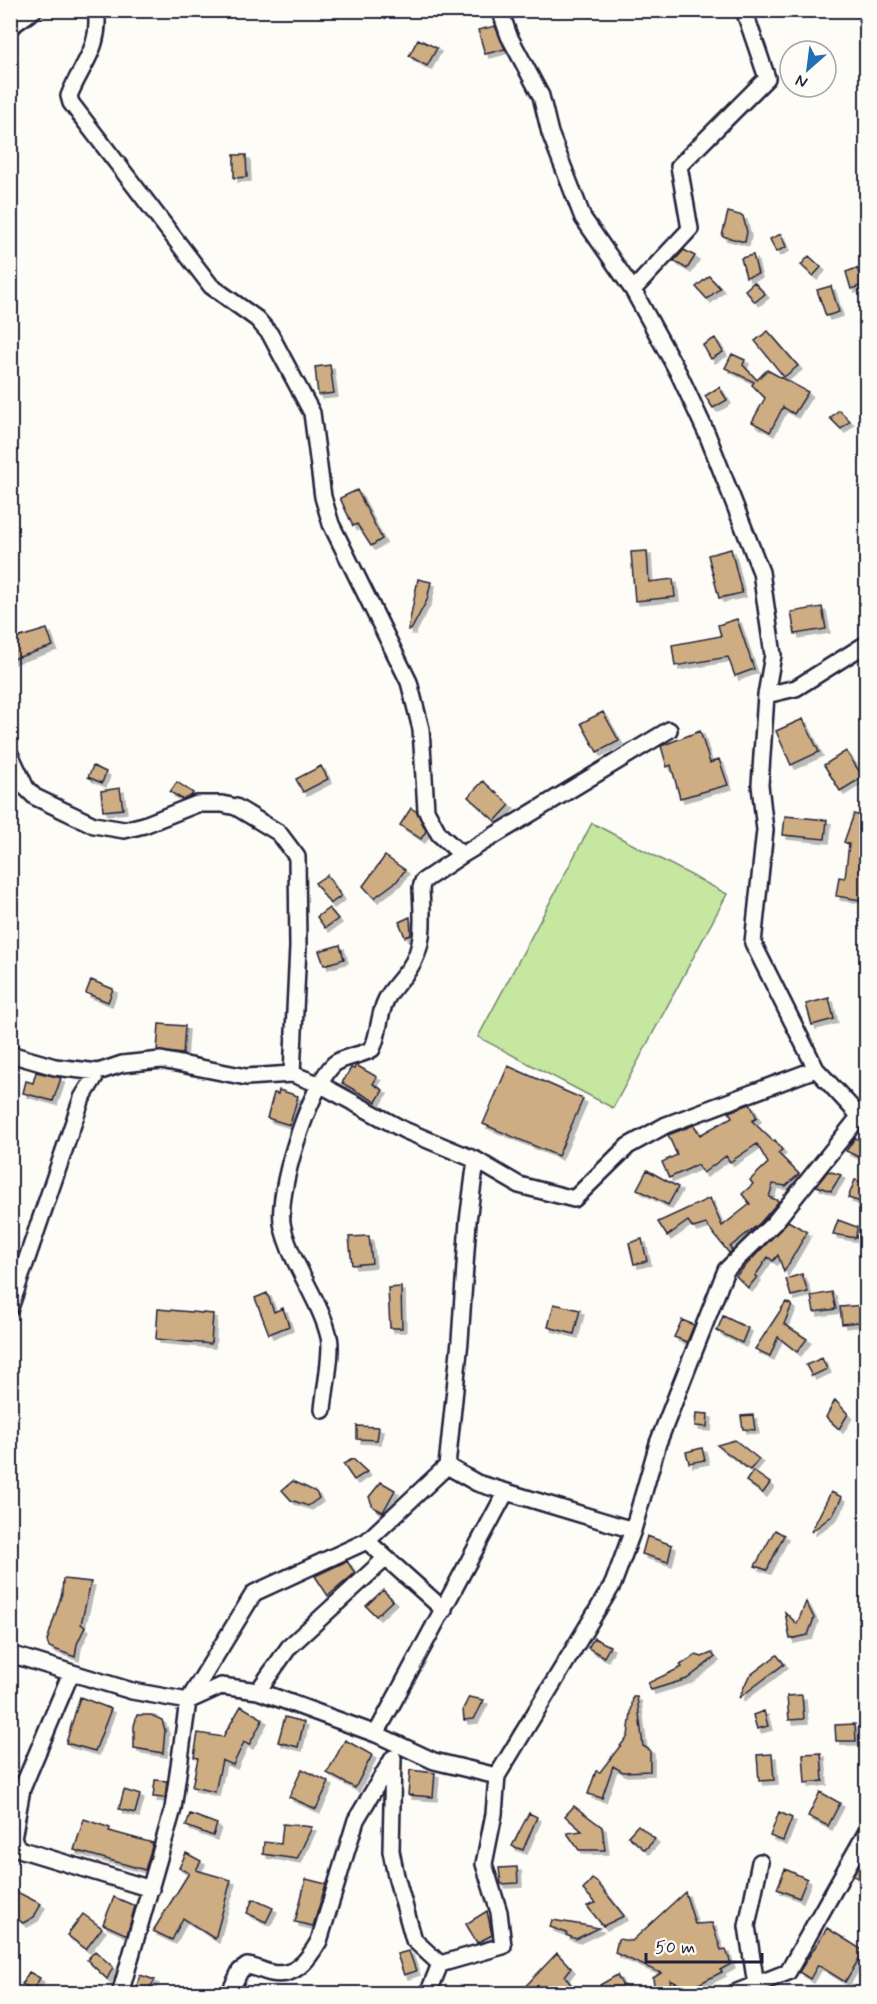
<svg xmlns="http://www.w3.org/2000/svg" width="877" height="2004" font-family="Mynerve,sans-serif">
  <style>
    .green { fill: #c5e7a0; stroke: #74846e; stroke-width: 1.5 }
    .building { fill: #cfad82; stroke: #22223b; stroke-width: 1.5; filter: url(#shadow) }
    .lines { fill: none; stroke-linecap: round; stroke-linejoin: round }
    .minor-casing { stroke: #22223b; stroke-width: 20 }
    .minor { stroke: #fdfcf7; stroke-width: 15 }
  </style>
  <defs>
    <filter id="shadow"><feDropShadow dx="4" dy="4" stdDeviation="0" flood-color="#0004"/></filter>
  </defs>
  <rect width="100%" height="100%" fill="#fdfcf7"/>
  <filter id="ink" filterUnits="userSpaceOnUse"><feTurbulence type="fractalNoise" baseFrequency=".0167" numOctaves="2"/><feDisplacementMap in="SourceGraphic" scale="12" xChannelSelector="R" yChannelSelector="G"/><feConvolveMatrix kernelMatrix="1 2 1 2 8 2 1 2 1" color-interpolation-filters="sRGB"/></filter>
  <g filter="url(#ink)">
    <path class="green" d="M592 823 727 894 613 1108 478 1037Z"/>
    <path class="building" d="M495 26 505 49 485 54 478 30Z
      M418 39 437 48 427 66 409 56Z
      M234 155H246L247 177 234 178Z
      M728 212 743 216 747 232 745 242 722 236Z
      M781 234 786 247 776 252 770 239Z
      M684 250 695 256 687 269 674 261Z
      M753 255 758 274 746 277 741 258Z
      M809 256 821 267 813 276 801 265Z
      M857 268 863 285 851 289 846 272Z
      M709 276 720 288 707 299 696 287Z
      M754 282 765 294 755 302 745 290Z
      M831 286 839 312 826 316 817 290Z
      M768 331 798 366 784 377 755 341Z
      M715 338 723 352 711 359 703 345Z
      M732 354 745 360 743 365 757 380 767 370 808 392 794 414 783 407 770 432 752 422 765 398 752 385 754 382 725 368Z
      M330 365 334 393 318 395 315 367Z
      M719 387 727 400 713 408 705 396Z
      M839 410 850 421 841 429 830 418Z
      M357 490 382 539 371 546 357 524 353 526 340 498Z
      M731 549 742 593 719 598 708 555Z
      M647 551 649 582 673 579 675 597 635 601 631 552Z
      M418 579 431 582 427 600 411 630H408Z
      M822 607 826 629 795 634 791 612Z
      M737 619 754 669 735 676 728 657 675 666 672 645 721 636 718 625Z
      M47 629 53 646 10 660V640Z
      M603 712 619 741 597 752 581 723Z
      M803 719 819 752 791 765 776 731Z
      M700 731 710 763 719 759 728 785 680 798 671 765 667 767 661 746Z
      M846 751 863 777 840 791 824 765Z
      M93 766 106 772 102 783 88 777Z
      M321 766 328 779 303 792 296 779Z
      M483 781 510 805 495 821 468 797Z
      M177 782 193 793 191 796 182 799 170 792Z
      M120 788 123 809 103 811 101 791Z
      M411 808 417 812 426 831 421 839 400 825Z
      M854 814 867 818V901L836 896 839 877 845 878 849 844 844 842Z
      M785 816 827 820 825 839 783 835Z
      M385 856 405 870 397 881 374 898 363 886Z
      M327 875 341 896 330 904 315 883Z
      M329 908 338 919 325 928 317 917Z
      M410 917 411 935 405 937 399 922Z
      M340 945 344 959 324 965 319 951Z
      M91 980 113 989 108 1002 86 993Z
      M829 998 834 1019 812 1025 806 1004Z
      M159 1024 185 1026 183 1054 157 1051Z
      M356 1065 377 1077 373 1084 383 1090 376 1102 342 1083 351 1068 354 1069Z
      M508 1066 583 1099 558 1156 483 1124Z
      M36 1072 61 1078 53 1101 23 1093 26 1081 33 1083Z
      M279 1090 298 1096 290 1125 267 1118 274 1093 278 1094Z
      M750 1104 757 1118 752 1121 773 1141 775 1140 782 1150 778 1153 799 1174 786 1186 773 1184 769 1197 779 1201 760 1223 730 1247 732 1251 729 1253 706 1224 693 1228 688 1221 667 1236 658 1222 710 1198 722 1226 750 1204 742 1194 753 1184 750 1180 768 1163 757 1144 730 1162 726 1156 703 1173 697 1165 669 1178 662 1162 677 1155 668 1135 694 1125 700 1135 732 1117 729 1112Z
      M855 1138 867 1142 863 1159 846 1151Z
      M647 1170 678 1187 668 1205 637 1189Z
      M828 1171 841 1175 831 1191 816 1186Z
      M855 1180 867 1183V1204L848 1198Z
      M838 1220 857 1227 856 1238 833 1234Z
      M788 1221 807 1232 784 1272 778 1255 773 1261 768 1257 755 1276 757 1277 748 1288 736 1276Z
      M369 1236 372 1263 352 1265 349 1237Z
      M642 1239 647 1261 634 1264 629 1243Z
      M802 1274 808 1292 791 1296 786 1279Z
      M401 1287 402 1328H390L388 1288Z
      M832 1292 836 1309 814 1312 811 1296Z
      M267 1293 274 1312 283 1308 289 1326 269 1334 255 1298Z
      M786 1302 792 1305 784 1324 807 1339 797 1352 778 1337 770 1356 755 1349Z
      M554 1304 580 1310 574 1334 548 1327Z
      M865 1305 867 1321 842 1324 840 1307Z
      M158 1309 213 1314 211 1344 156 1339Z
      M723 1316 748 1328 742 1343 717 1331Z
      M682 1320 694 1325 687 1342 674 1337Z
      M822 1358 827 1369 812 1376 806 1365Z
      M835 1400 848 1414 839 1429 826 1417Z
      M696 1413 708 1414 707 1427 695 1426Z
      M753 1415 755 1430 743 1429 741 1416Z
      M357 1426 379 1427 377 1440 357 1439Z
      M735 1440 759 1459 750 1470 717 1445Z
      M702 1448 705 1460 689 1463 686 1452Z
      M353 1459 367 1472 354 1480 343 1464Z
      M753 1471 770 1483 763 1493 746 1481Z
      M293 1481 316 1492 319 1498 308 1506 291 1500 282 1490Z
      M381 1482 395 1490 383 1512 373 1507 369 1497Z
      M831 1492 842 1497 833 1515 811 1532Z
      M775 1530 784 1535 767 1570 755 1566Z
      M647 1536 672 1545 668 1562 642 1554Z
      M347 1561 355 1573 328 1596 315 1576Z
      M63 1579 91 1582 81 1624 85 1627 77 1644 75 1657 49 1647 47 1641 62 1593Z
      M383 1590 393 1600 376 1616 366 1606Z
      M806 1602 814 1618 808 1635 790 1639 785 1612 797 1624Z
      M594 1638 610 1646 604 1657 588 1648Z
      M712 1653 715 1657 687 1679 651 1690 648 1683 682 1667 680 1665 696 1655 702 1657Z
      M777 1655 784 1664 739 1698 749 1676Z
      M802 1695 804 1719 789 1720 787 1696Z
      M80 1697 111 1709 95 1751 66 1743Z
      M469 1697 484 1700 474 1719 464 1720 463 1709Z
      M633 1697H637L643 1746 650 1750V1771L623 1772 613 1766 602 1798 588 1794 596 1771 600 1772 628 1736Z
      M241 1706 263 1719 249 1745 244 1742 233 1765 222 1760 215 1792 192 1787 198 1758 194 1757 198 1733 223 1737Z
      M764 1711 768 1726 757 1729 753 1715Z
      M137 1715H151L162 1720 165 1730 163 1753 134 1748V1726Z
      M285 1717 304 1722 298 1747 278 1742Z
      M855 1724 856 1741H836L835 1725Z
      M345 1740 372 1755 355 1788 327 1773Z
      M821 1753 823 1781 805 1783 803 1754Z
      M772 1754 774 1780 759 1781 757 1755Z
      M302 1769 329 1782 316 1809 289 1797Z
      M410 1770 435 1773 433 1797 408 1795Z
      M155 1780 167 1781 165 1798 153 1797Z
      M124 1790 140 1795 135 1813 119 1809Z
      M820 1792 840 1803 828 1826 808 1816Z
      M574 1806 602 1827 605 1850H579L567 1833 582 1831 565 1816Z
      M779 1812 792 1818 783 1841 770 1836Z
      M529 1813 537 1817 523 1850 512 1846Z
      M190 1814 217 1824 213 1836 186 1826Z
      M84 1819 110 1828 109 1831 153 1843 145 1870 74 1850Z
      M283 1824 312 1827 297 1859 263 1854 264 1842 281 1844Z
      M638 1825 655 1839 645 1850 628 1836Z
      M867 1852V1881L853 1876Z
      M186 1853 201 1861 196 1870 231 1880 215 1939 183 1918 172 1940 153 1931 189 1873 179 1868Z
      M517 1867 518 1883 501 1884 499 1868Z
      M785 1869 807 1879 799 1898 777 1889Z
      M306 1879 326 1884 313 1926 295 1922Z
      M592 1879 598 1883 624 1916 603 1926 587 1906 596 1903 583 1890Z
      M13 1890 41 1904 34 1917 23 1923 10 1913Z
      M685 1892 695 1924 712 1923 721 1950 726 1949 731 1964 720 1970 722 1972 689 1989 670 1980 672 1992 655 1994 653 1978 661 1973 615 1953 618 1939 632 1941Z
      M114 1897 135 1906 127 1935 103 1924Z
      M253 1899 273 1908 266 1922 247 1913Z
      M487 1911 492 1935 477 1943 466 1924Z
      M83 1914 102 1928 86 1949 67 1935Z
      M552 1920 583 1925 599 1928 576 1939 566 1935 567 1933 550 1927Z
      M827 1928 864 1951 845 1982 818 1965 810 1979 799 1972Z
      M95 1951 113 1967 107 1979 87 1960Z
      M409 1951 416 1971 404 1975 397 1954Z
      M557 1953 571 1968 565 1976 577 1994H559L553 1987 547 1994H518Z
      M29 1972 40 1978 33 1990 22 1984Z
      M140 1975 155 1980 147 1992 136 1989Z
      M617 1975 627 1994H607L600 1985Z"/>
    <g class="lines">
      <defs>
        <path id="minor" d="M96 10C102 47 81 65 69 96L71 103 211 286 257 319 270 334 312 413 323 497 331 524 409 682 421 729 426 810 439 834 462 855
          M500 10 509 36 541 96 550 133 583 218 633 290 679 374 707 434 761 572 773 655 766 695 760 785 765 830 753 943 816 1069 866 1123
          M10 27 34 10
          M633 290 690 229 679 166 767 78 744 10
          M766 695 796 688 866 644
          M10 754 26 788 35 797 94 825 124 830 144 825 197 804H222L236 807 279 833 297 857 298 947 292 1074
          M10 1054 55 1067 98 1072
          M10 1308 82 1098 98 1072 122 1064 161 1060 246 1077 292 1074 321 1085 404 1130 476 1160 519 1185 574 1199 628 1146 666 1125 816 1069
          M323 1410C324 1394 333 1351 329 1337 321 1302 292 1265 283 1228 274 1196 310 1086 334 1064 344 1056 361 1056 372 1049 380 1033 378 1016 386 1000 392 988 401 980 409 969 426 945 422 916 421 888L423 881 462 855 669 730
          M447 1466 477 1483 633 1530
          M367 1541 444 1610
          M10 1654 132 1691 188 1701 221 1686 258 1691 376 1734 434 1761 497 1776
          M71 1673 22 1789 13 1839 19 1849 151 1889
          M258 1691 289 1647 386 1558
          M376 1734 506 1492
          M393 1758 391 1851 396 1876 414 1940 440 1964 428 1994
          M440 1964 503 1946 499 1912 484 1864 494 1814 497 1776 613 1584 633 1530 658 1443 726 1270 774 1223 859 1117
          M756 1985 747 1926 760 1862
          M120 1994 173 1809 188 1701 254 1593 367 1541 447 1466 460 1341 468 1221 476 1160
          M229 1994 240 1971 247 1966C256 1967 262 1971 271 1973 295 1978 308 1960 319 1941L356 1820 393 1758
          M732 1994 788 1972 866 1833"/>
      </defs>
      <use href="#minor" class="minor-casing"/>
      <use href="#minor" class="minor"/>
    </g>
  </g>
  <rect width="877" height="2004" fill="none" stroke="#fdfcf7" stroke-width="36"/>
  <rect x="18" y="18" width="841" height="1968" fill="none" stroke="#22223b" stroke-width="2" filter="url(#ink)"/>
  <g transform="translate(808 69) rotate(208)"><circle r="28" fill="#fdfcf7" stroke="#a5a5ac" stroke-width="1.5"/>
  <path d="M0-4.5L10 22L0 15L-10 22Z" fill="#1f6fb2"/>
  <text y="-9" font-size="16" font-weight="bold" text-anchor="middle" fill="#22223b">N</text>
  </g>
  <path d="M646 1953v9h116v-9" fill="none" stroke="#22223b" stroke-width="3"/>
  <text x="655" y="1953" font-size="18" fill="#22223b" stroke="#fdfcf7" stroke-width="4.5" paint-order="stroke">50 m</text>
</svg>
